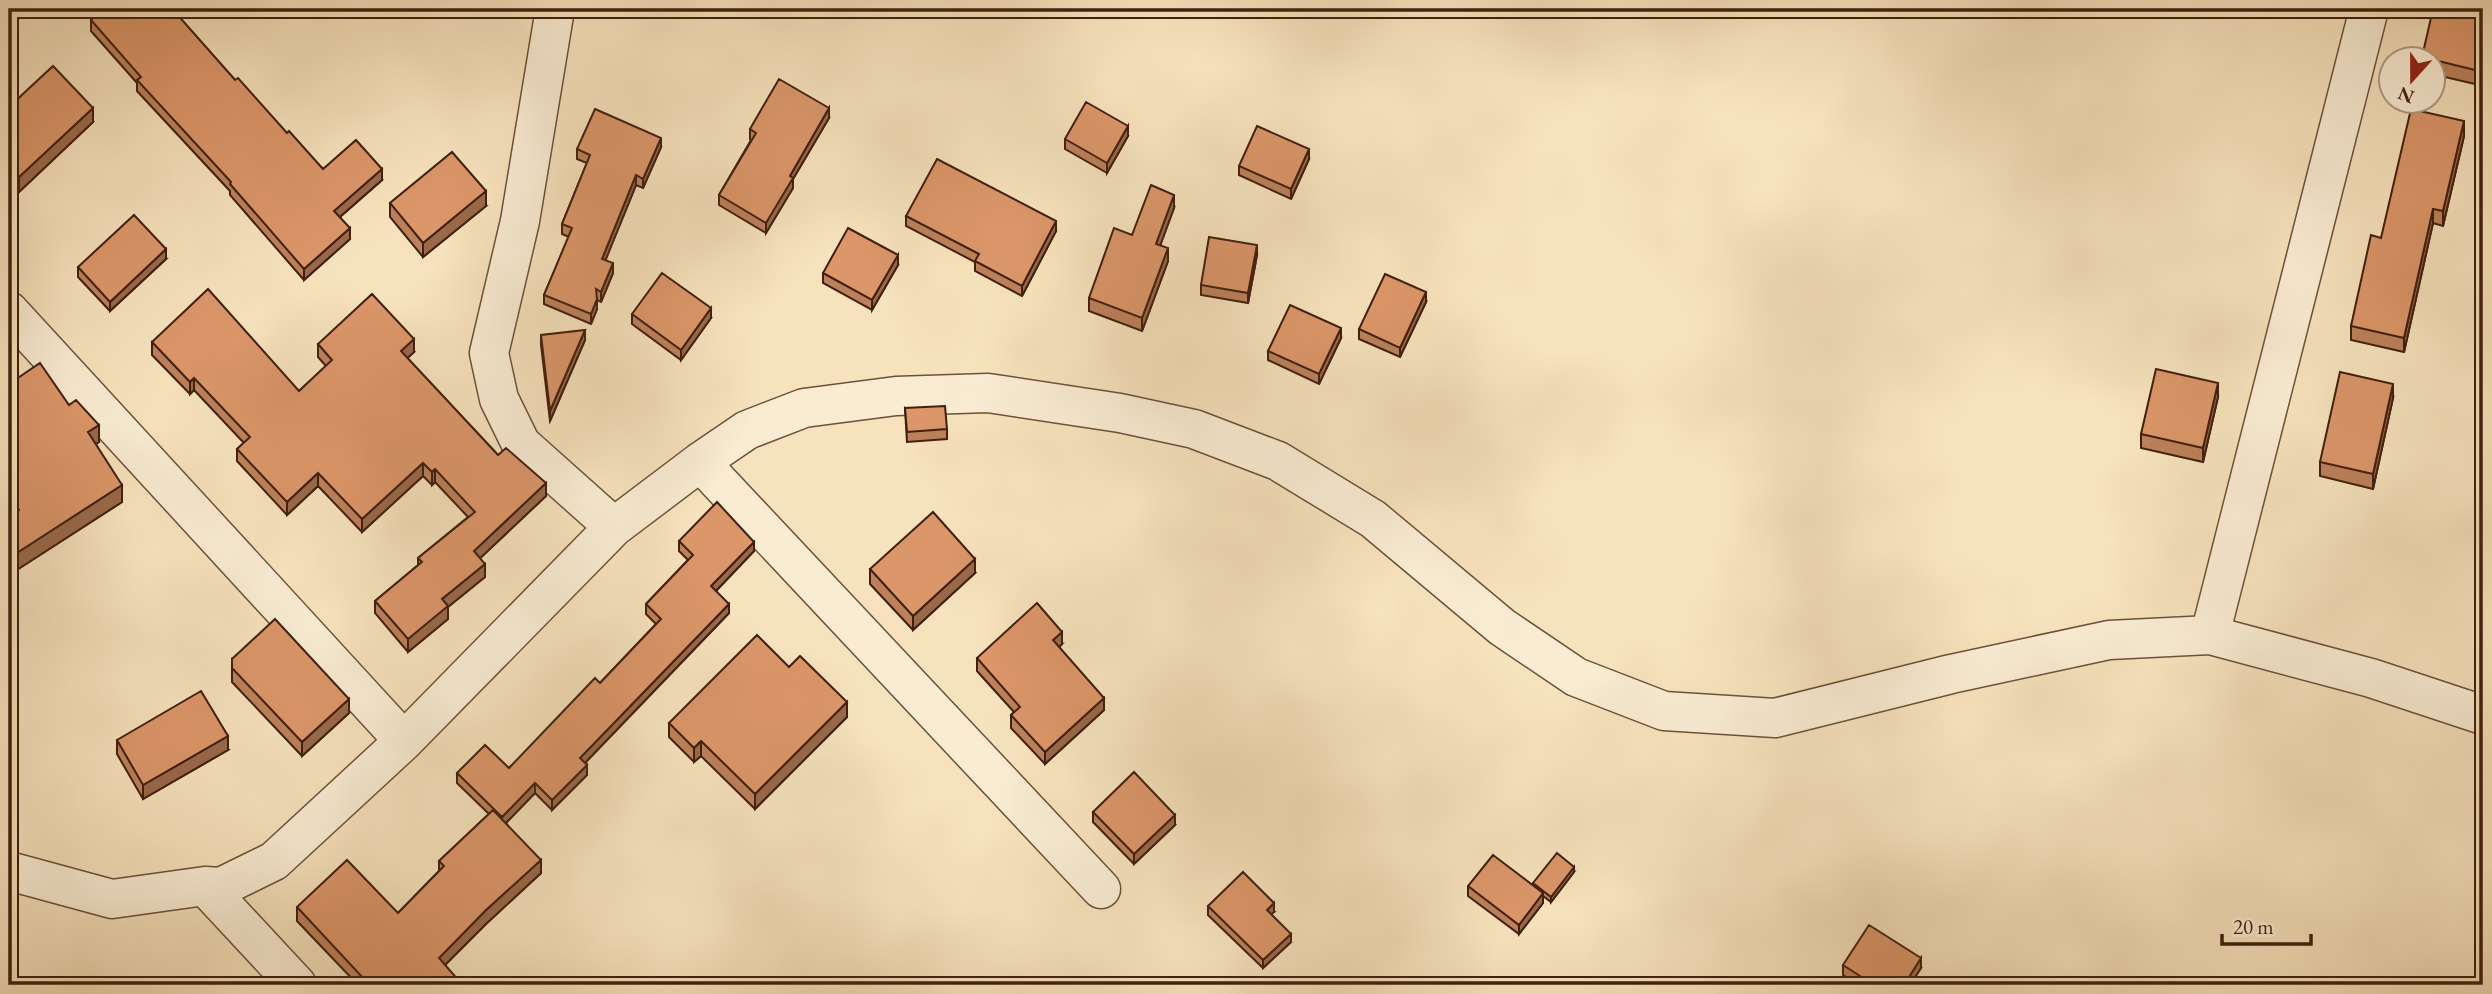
<svg xmlns="http://www.w3.org/2000/svg" width="2492" height="994" font-family="'EB Garamond',serif">
  <style>
    .lines { fill: none; stroke-linecap: round; stroke-linejoin: round }
    .minor-casing { stroke: #6e503a; stroke-width: 41 }
    .minor { stroke: #f9ecd3; stroke-width: 38 }
    .wall { fill: #bc815a; stroke: #411f0e; stroke-width: 2 }
    .shaded-wall { fill: #99694a; stroke: #411f0e; stroke-width: 2 }
    .building { fill: #db9669; stroke: #411f0e; stroke-width: 2 }
  </style>
  <rect width="100%" height="100%" fill="#f6e2bc"/>
  <filter id="stains"><feTurbulence type="fractalNoise" baseFrequency=".00286" numOctaves="4"/><feColorMatrix values="0 0 0 0 .2 0 0 0 0 .09 0 0 0 0 .02 0 0 0 .5 -.17"/></filter>
  <radialGradient id="worn" r=".72"><stop offset=".6" stop-color="#630" stop-opacity="0"/><stop offset="1" stop-color="#630" stop-opacity=".3"/></radialGradient>
  <g class="lines">
    <defs>
      <path id="minor" d="M555 9 520 221 489 353 499 399 521 444 614 527
        M9 311 404 741
        M700 462 1101 889
        M2210 635 2369 9
        M9 871 112 899 205 886 221 887 274 861 404 741 614 527 700 462 747 430 804 408 896 396 988 393 1120 413 1194 429 1278 461 1373 519 1502 627 1576 677 1664 711 1775 718 1951 674 2109 640 2210 635 2371 678 2483 715
        M205 886 297 985"/>
    </defs>
    <use href="#minor" class="minor-casing"/>
    <use href="#minor" class="minor"/>
  </g>
  <path class="wall" d="M2483 9 2475 84 2432 74V60H2422V57Z
    M177 15 235 80 287 133 323 169 382 180 340 217 350 239 304 280 230 195V191L137 91V83L91 31V20Z
    M9 107 93 122 19 192 9 181Z
    M829 118 793 179V188L766 233 719 205V195L751 140 750 139V129Z
    M1128 136 1107 173 1065 149V139Z
    M2464 136 2443 226 2433 223 2404 352 2351 340V326L2381 238Z
    M661 147 643 188 636 185 605 260 613 273 601 302 597 300V309L591 324 544 304V295L569 237 562 234V224L587 163 577 159V149Z
    M1309 159 1291 199 1239 175V166Z
    M390 203 486 206 423 257 390 217Z
    M1174 208 1160 245 1168 261 1142 331 1089 311V298L1132 235Z
    M906 216 1056 231 1022 296 975 271V262L906 226Z
    M1257 255 1248 303 1201 295V285Z
    M166 259 110 311 78 277V267Z
    M898 265 872 310 823 283V273Z
    M1426 302 1400 357 1359 339V329Z
    M632 314 711 318 681 360 632 324Z
    M541 335 585 340 550 421 541 345Z
    M1341 338 1319 384 1268 360V351Z
    M152 342 299 391 326 366 318 357V344L414 352 407 358 498 455 546 496 480 558 485 577 448 607V619L408 652 375 613V601L418 565V558L468 517 435 482 432 485 423 476 362 532 318 486 287 515 237 461V449L244 443 194 390 190 394 152 355Z
    M9 384 69 405 99 442 96 444 122 502 9 575V516L11 515 9 511Z
    M2218 397 2203 462 2141 448V434Z
    M2393 398 2373 489 2320 476V462Z
    M905 408 947 429V439L907 442Z
    M679 541 754 551 716 591 729 613 585 763 587 775 552 810 535 793 506 823 541 873 486 924 445 965 460 985H358L297 921V907L398 913 439 871V861L489 814 457 783V773L509 768 600 683 656 624 646 614V604L688 560 679 551Z
    M870 569 975 573 913 630 870 584Z
    M1062 644 1059 647 1104 710 1045 764 1011 728V715L1014 712 977 671V658Z
    M232 659 349 713 302 756 232 682Z
    M789 667 847 717 755 809 701 756 694 762 669 737V723Z
    M117 740 228 750 143 799 117 754Z
    M1093 812 1175 825 1134 864 1093 822Z
    M1574 872 1551 902 1543 896V903L1519 934 1468 896V886H1533V883Z
    M1208 906 1274 912 1271 914 1291 942 1263 968 1208 915Z
    M1843 965 1921 968 1910 985H1859L1843 975Z"/>
  <path class="shaded-wall" d="M2483 32V46L2475 84V70Z
    M93 108V122L19 192V177Z
    M829 108V118L793 179V188L766 233V223L790 176Z
    M2464 121V136L2443 226V211Z
    M1128 126V136L1107 173V163Z
    M661 138V147L643 188V179Z
    M1309 149V159L1291 199V189Z
    M382 169V180L334 222V211Z
    M636 175V185L602 269V259Z
    M486 191V206L423 257V243Z
    M1174 195V208L1156 257V244Z
    M2433 209V223L2404 352V338Z
    M1056 221V231L1022 296V286Z
    M350 228V239L304 280V269Z
    M1257 245V255L1248 303V293Z
    M1168 248V261L1142 331V318Z
    M166 249V259L110 311V302Z
    M898 255V265L872 310V300Z
    M613 263V273L601 302V292Z
    M1426 292V302L1400 357V348Z
    M597 299V309L591 324V314Z
    M711 308V318L681 360V350Z
    M1341 328V338L1319 384V374Z
    M585 330V340L550 421V411Z
    M414 339V352L401 364V351Z
    M194 378V390L190 394V382Z
    M2218 383V397L2203 462V448Z
    M2393 384V398L2373 489V474Z
    M99 425V442L88 449V432Z
    M423 463V476L362 532V519Z
    M435 469V482L432 485V472Z
    M318 473V486L287 515V502Z
    M546 483V496L474 564V551Z
    M122 485V502L9 575V558Z
    M754 542V551L711 596V586Z
    M975 559V573L913 630V616Z
    M485 564V577L448 607V619L408 652V639L442 599Z
    M729 604V613L580 768V758Z
    M1062 632V644L1053 653V640Z
    M1104 698V710L1045 764V752Z
    M349 699V713L302 756V742Z
    M847 702V717L755 809V794Z
    M228 736V750L143 799V785Z
    M701 741V756L694 762V748Z
    M587 765V775L552 810V800Z
    M535 783V793L502 827V817Z
    M1175 815V825L1134 864V854Z
    M541 860V873L486 924 439 971V958L486 910Z
    M1574 867V872L1551 902V897Z
    M1543 893V903L1519 934V925Z
    M1274 903V912L1267 918V910Z
    M1291 934V942L1263 968V960Z
    M1921 958V968L1910 985H1904Z"/>
  <path class="building" d="M104 9H175L177 10 175 12 235 80 238 78 287 133 289 131 323 169 356 140 382 169 334 211 350 228 304 269 230 184 231 182 137 80 141 77 91 20Z
    M2433 9H2483V32L2475 70 2422 57Z
    M53 66 93 108 19 177 9 167V107Z
    M779 79 829 108 790 176 793 178 766 223 719 195 756 133 750 129Z
    M1086 102 1128 126 1107 163 1065 139Z
    M595 109 661 138 643 179 636 175 602 259 613 263 601 292 596 289 597 299 591 314 544 295 572 228 562 224 590 155 577 149Z
    M2411 109 2464 121 2443 211 2433 209 2404 338 2351 326 2371 235 2381 238Z
    M1257 126 1309 149 1291 189 1239 166Z
    M452 152 486 191 423 243 390 203Z
    M937 159 1056 221 1022 286 975 261 979 254 906 216Z
    M1151 185 1174 195 1156 244 1168 248 1142 318 1089 298 1114 228 1132 235Z
    M134 215 166 249 110 302 78 267Z
    M848 228 898 255 872 300 823 273Z
    M1209 237 1257 245 1248 293 1201 285Z
    M662 273 711 308 681 350 632 314Z
    M1385 274 1426 292 1400 348 1359 329Z
    M208 289 299 391 332 360 318 344 372 294 414 339 401 351 498 455 506 448 546 483 474 551 485 564 442 599 448 606 408 639 375 601 422 562 418 558 475 512 435 469 432 472 423 463 362 519 318 473 287 502 237 449 250 437 194 378 190 382 152 342Z
    M1290 305 1341 328 1319 374 1268 351Z
    M585 330 550 411 541 335Z
    M40 363 69 405 76 400 99 425 88 432 122 485 9 558V516L19 510 9 494V384Z
    M2156 369 2218 383 2203 448 2141 434Z
    M2340 372 2393 384 2373 474 2320 462Z
    M945 406 947 429 907 432 905 408Z
    M717 502 754 542 711 586 729 604 580 758 587 765 552 800 535 783 502 817 457 773 485 745 509 768 595 678 600 683 661 619 646 604 693 555 679 541Z
    M933 512 975 559 913 616 870 569Z
    M1037 603 1062 632 1053 640 1104 698 1045 752 1011 715 1020 707 977 658Z
    M275 619 349 699 302 742 232 668V659Z
    M757 635 789 667 800 656 847 702 755 794 701 741 694 748 669 723Z
    M201 691 228 736 143 785 117 740Z
    M1134 772 1175 815 1134 854 1093 812Z
    M493 810 541 860 486 910 439 958 460 982 456 985H367L362 980 364 979 297 907 347 860 398 913 444 866 439 861Z
    M1557 853 1574 867 1551 897 1533 883Z
    M1493 855 1543 893 1519 925 1468 886Z
    M1243 872 1274 903 1267 910 1291 934 1263 960 1208 906Z
    M1869 925 1921 958 1904 985H1874L1843 965Z"/>
  <rect width="2492" height="994" fill="none" stroke="#f6e2bc" stroke-width="35"/>
  <rect x="10" y="10" width="2471" height="973" fill="none" stroke="#411f0e" stroke-width="3.5"/>
  <rect x="18" y="18" width="2457" height="959" fill="none" stroke="#411f0e" stroke-width="2"/>
  <g transform="translate(2412 80) rotate(201)"><circle r="33" fill="#f9ecd3" stroke="#af9a84" stroke-width="2"/>
  <path d="M0-5L12 26L0 18L-12 26Z" fill="#8f2418"/>
  <text y="-10" font-size="19" font-weight="bold" text-anchor="middle" fill="#411f0e">N</text>
  </g>
  <path d="M2222 934v10h89v-10" fill="none" stroke="#411f0e" stroke-width="3.5"/>
  <text x="2233" y="934" font-size="21" fill="#411f0e" stroke="#f9ecd3" stroke-width="5" paint-order="stroke">20 m</text>
  <rect width="100%" height="100%" filter="url(#stains)"/>
  <rect width="100%" height="100%" fill="url(#worn)"/>
</svg>
